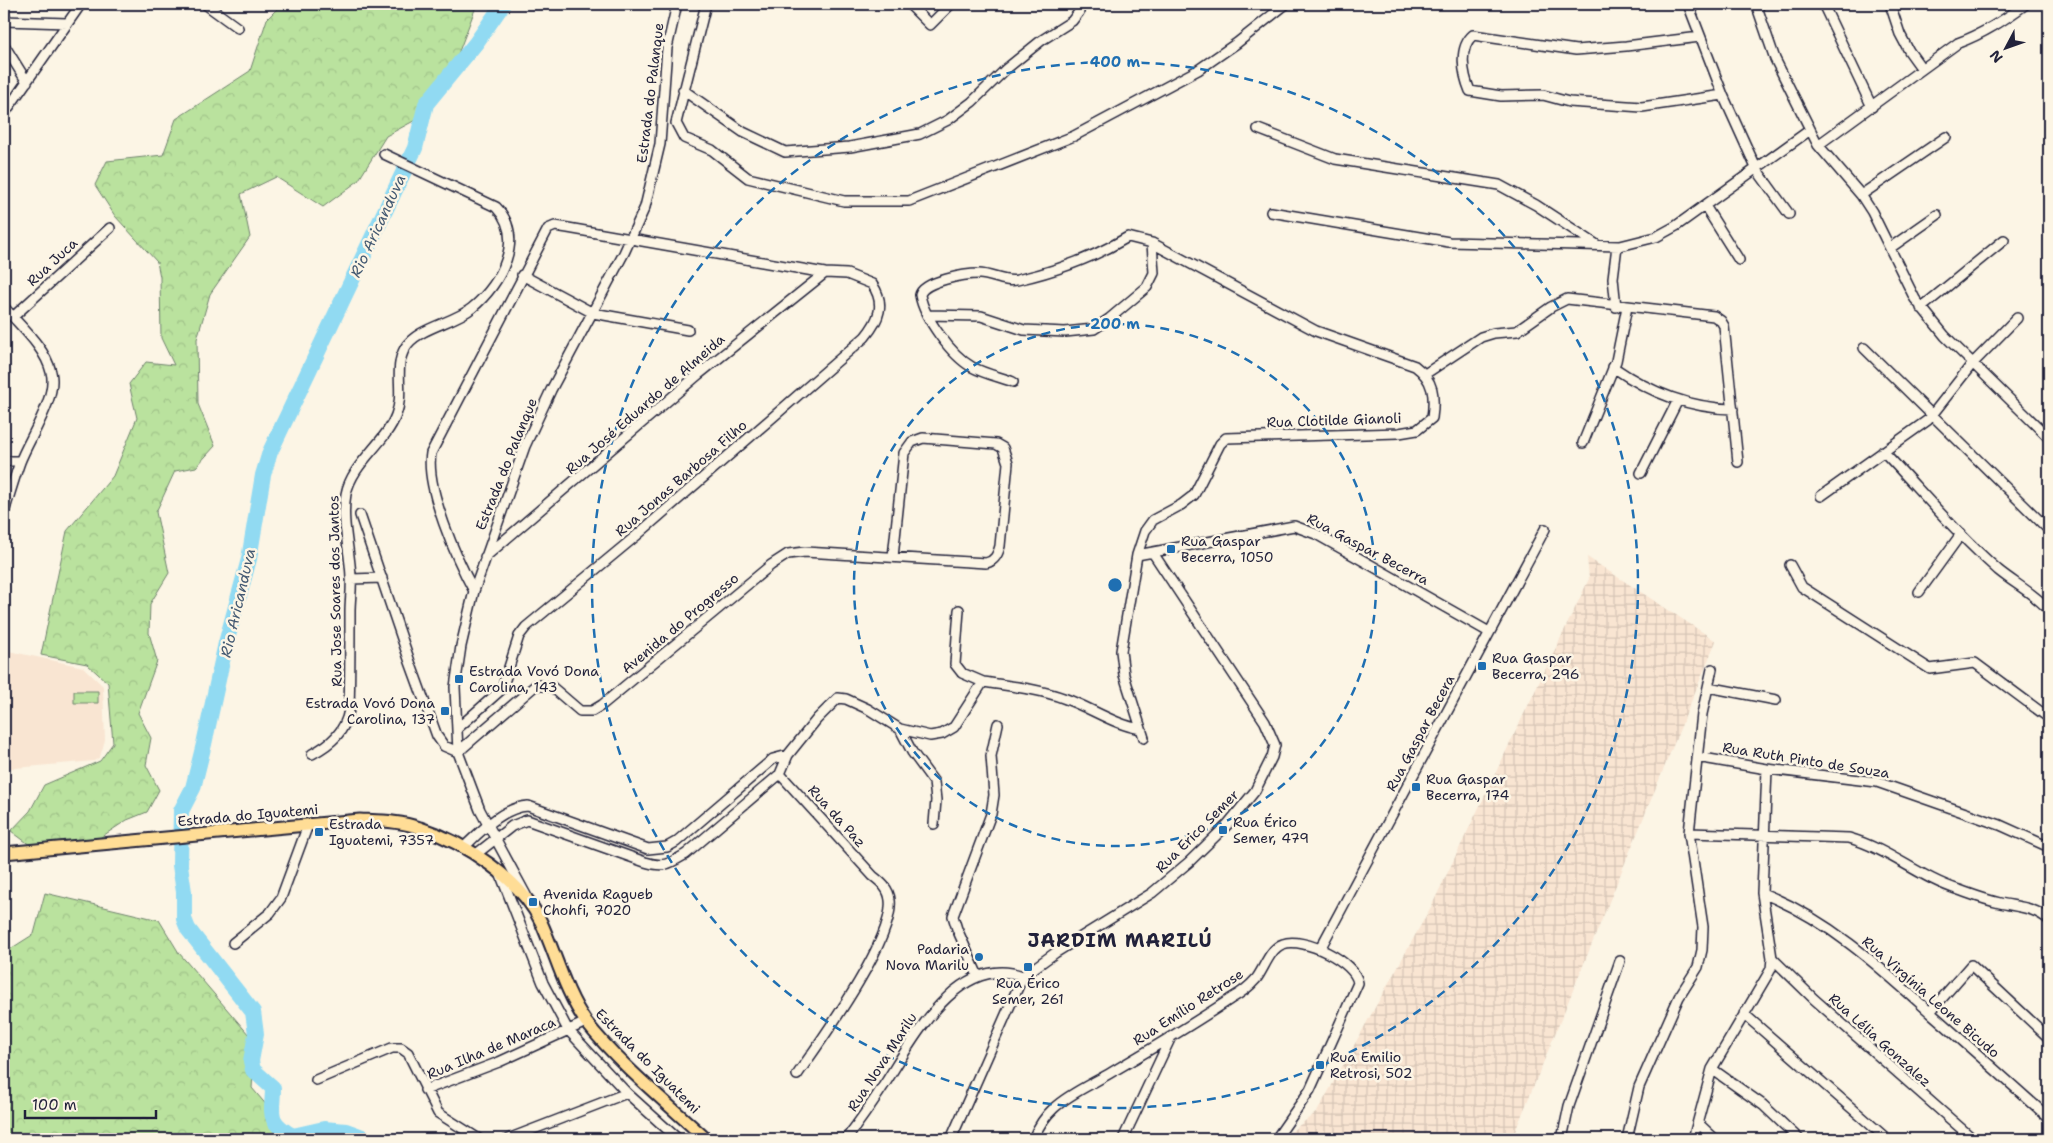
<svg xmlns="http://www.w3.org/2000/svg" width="2053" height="1143" font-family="'Shantell Sans',sans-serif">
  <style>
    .built { fill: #f9e5d2 }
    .industrial { fill: url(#industrial-grid) }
    .forest { fill: url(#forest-crowns); stroke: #6e826c }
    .pitch { fill: #bae29e; stroke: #6e826c }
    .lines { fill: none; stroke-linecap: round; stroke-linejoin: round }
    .river { stroke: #91daf2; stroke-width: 16 }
    .minor-casing { stroke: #22223b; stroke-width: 12 }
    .major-casing { stroke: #22223b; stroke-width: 15 }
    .minor { stroke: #fcf5e5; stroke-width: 9 }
    .major { stroke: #ffdd96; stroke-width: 11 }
    .ring { fill: none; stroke: #1f6fb2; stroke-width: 2.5; stroke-dasharray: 9 6 }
    .poi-dot { fill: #1f6fb2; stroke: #fcf5e5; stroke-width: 2 }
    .labels { text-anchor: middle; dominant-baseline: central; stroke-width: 5; stroke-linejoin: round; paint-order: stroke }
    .street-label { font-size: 14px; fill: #22223b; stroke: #fcf5e5 }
    .poi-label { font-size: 14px; fill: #22223b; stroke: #fcf5e5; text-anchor: start }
    .water-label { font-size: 15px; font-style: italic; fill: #435972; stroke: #fcf5e5 }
    .district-label { font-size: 19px; font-weight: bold; letter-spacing: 1px; fill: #22223b; stroke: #fcf5e5 }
    .centre { fill: #1f6fb2; stroke: #fcf5e5; stroke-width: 2.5 }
    .ring-label { font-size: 15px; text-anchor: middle; font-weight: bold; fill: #1f6fb2; stroke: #fcf5e5; stroke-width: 5; stroke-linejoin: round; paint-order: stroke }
  </style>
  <defs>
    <pattern id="industrial-grid" width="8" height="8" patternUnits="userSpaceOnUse" patternTransform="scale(1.25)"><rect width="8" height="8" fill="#f9e5d2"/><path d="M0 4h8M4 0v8" fill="none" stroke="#d5c4b5"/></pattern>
    <pattern id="forest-crowns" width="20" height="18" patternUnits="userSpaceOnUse" patternTransform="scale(1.25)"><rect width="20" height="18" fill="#bae29e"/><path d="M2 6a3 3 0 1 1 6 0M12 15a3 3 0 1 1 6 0" fill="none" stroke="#a0c289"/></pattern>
  </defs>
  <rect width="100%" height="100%" fill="#fcf5e5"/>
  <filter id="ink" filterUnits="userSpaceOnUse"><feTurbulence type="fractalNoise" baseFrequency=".02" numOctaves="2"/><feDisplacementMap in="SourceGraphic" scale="10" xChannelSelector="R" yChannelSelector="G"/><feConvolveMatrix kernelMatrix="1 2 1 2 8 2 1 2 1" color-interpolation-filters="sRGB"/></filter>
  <g filter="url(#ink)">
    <path class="built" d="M4 650 83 667 103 686 105 740 100 757 94 761 4 769Z"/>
    <path class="industrial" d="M1587 557 1716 641 1512 1139H1281L1317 1112 1432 905 1589 579Z"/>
    <path class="forest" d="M282 4H313L320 7 354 4H477L455 62 421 117 386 136 358 181 323 207 276 177 241 194 250 237 210 294 197 339 198 404 215 446 196 467 175 471 156 512 169 573 150 604 149 633 157 661 138 713 151 738 146 765 159 790 147 812 127 820 98 839 30 845 11 831 30 811 44 785 100 761 113 743 108 683 87 664 41 655 67 531 113 476 137 418 129 384 146 362 174 365 161 338 160 277 157 262 115 216 95 185 107 161 163 155 176 119 250 71 267 19Z
      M45 893 159 920 179 953 255 1042 252 1088 295 1139H4V953L34 934Z"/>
    <path class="pitch" d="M74 691H98V703H74Z"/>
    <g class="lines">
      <path class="river" d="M368 1139 346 1131 324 1129 293 1136C265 1121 273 1112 273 1088L253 1070 251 1061 256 1034 253 1012 188 929 184 919V892L180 865 181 811 193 788 204 744 226 643 249 559 263 475 270 452 415 148 426 104 476 43 503 4"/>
      <defs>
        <path id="minor" d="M205 4 238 28
          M706 4 676 123 684 138 712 150 748 178 844 201H909L1074 136 1198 70 1237 43 1286 4
          M909 4 930 25 951 4
          M1688 4 1723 95 1757 170 1789 214
          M1756 4 1775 59 1818 145 1861 195 1872 212 1915 299 1945 336 2049 438
          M1823 4 1872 107
          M1890 4 1900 34 1909 51 1922 69
          M4 21 67 23
          M1700 37 1626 46 1576 50 1473 35C1458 48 1463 74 1470 91L1501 96 1543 95 1569 102 1642 107 1723 95
          M4 45 27 82
          M683 90 743 132 785 152 850 147 920 134 948 120 972 102 1006 69 1042 40 1072 21 1079 12V4
          M4 114 81 4
          M1258 129 1335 159 1499 185 1536 205 1597 245
          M1818 145 1958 43C1983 34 2004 20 2026 4
          M1861 195 1946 137
          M1705 206 1739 260
          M1271 212 1449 242 1620 246 1656 237 1676 226 1810 130
          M1890 248 1937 215
          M522 275 593 313 688 330
          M4 307C20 326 45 347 51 372 58 397 29 438 20 462 14 479 9 496 4 513
          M1616 307 1613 278 1617 246
          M1921 308 2004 240
          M927 315 981 316 1024 330 1065 332 1094 329 1109 319 1147 287 1154 273 1152 243
          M13 317 110 228
          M1864 348 2049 530
          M1613 367C1649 392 1689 408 1733 409
          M1425 374 1481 337 1494 333 1517 331 1551 307 1567 299 1714 316 1721 321 1724 326 1738 462
          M1013 382C1000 377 985 374 972 367 952 356 924 318 920 295 923 281 966 274 979 274 991 274 1005 283 1017 280 1057 271 1093 258 1128 237L1152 243 1316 331 1415 366C1434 380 1435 396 1432 418L1417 430 1399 433 1226 438 1220 444 1194 495 1181 505 1153 520 1145 531 1137 555 1121 651 1124 675 1144 738
          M1583 443 1616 361 1627 307
          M1883 451C1921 491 1957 534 1998 570 2015 584 2035 594 2049 610
          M4 461H20
          M1641 473 1678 400
          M1821 496 1928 420 1972 364 2017 318
          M360 515 410 662 437 736 444 746 458 752
          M1137 555 1294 526 1316 534 1489 632
          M485 557 699 374 825 273
          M1790 565 1802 587 1930 669 1975 663 2049 718
          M351 579 382 578
          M1919 592 1961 534
          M959 610 955 664 962 673 983 682
          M1712 669 1702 714 1689 833 1849 838C1889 849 1920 878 1959 890 1973 895 1986 900 2000 903 2018 907 2035 907 2049 920
          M1708 687 1776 700
          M458 728 502 689 519 636 526 627 636 536 865 337C879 320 886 304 872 284L847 274 825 273 568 228 555 226 548 229 431 453C425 488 457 560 474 591
          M900 729 912 752 934 782 936 800 934 824
          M458 752 536 685 552 687 580 711H592L602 705 771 565 788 554 805 552 986 563C995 561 998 554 1000 546L1008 463 1003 448 996 444 923 438 912 442 904 453 893 557
          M312 754C331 744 345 732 349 710 350 677 350 644 350 611 350 600 352 588 351 577 350 550 341 521 346 494 352 463 385 444 396 415 405 392 393 369 405 348 416 328 454 323 472 308 501 284 526 238 496 207L384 154
          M1697 757 1767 769 1877 782 2000 825 2049 847
          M780 774 873 876C881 882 889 889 890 900 895 939 820 1042 797 1075
          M463 848C480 832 503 807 528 806L648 849 667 847 676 842 773 759 788 755
          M475 855 512 826 527 820 645 862C664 868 669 864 686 854L780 774 788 755 817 719 838 698 846 699 868 709 900 729 930 736 942 734 954 727 983 682C1011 686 1039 689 1066 699 1091 708 1115 725 1141 729
          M500 873 543 983 568 1030 627 1093 678 1139
          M1762 893C1828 919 1880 967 1932 1014 1971 1048 2010 1083 2049 1118
          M526 895 480 810 458 752 455 687 461 646 474 591 525 446 551 390 624 253 645 207 660 144 667 48 677 4
          M233 943 270 913 281 898 308 825
          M1320 949 1545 529
          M1772 958 1814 999 1973 1139
          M978 976 957 929 953 916 991 814 994 795 991 756 998 724
          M1930 1012 1971 965 2049 1038
          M1744 1014 1887 1139
          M1712 1069 1763 1105 1799 1139
          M316 1080 392 1048H401L408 1053 438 1113 479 1139
          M425 1090 499 1062 586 1022
          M1698 1123 1715 1139
          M508 1139 627 1093
          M846 1139C860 1121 873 1102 886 1082 914 1038 958 953 1023 976
          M951 1139 1023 976 1055 953 1152 893 1189 862 1227 825 1255 791 1272 757 1275 745 1265 722 1153 553
          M1033 1139C1038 1127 1044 1117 1054 1108 1070 1093 1094 1083 1112 1072 1153 1048 1193 1024 1232 998 1241 993 1249 987 1256 979 1264 969 1270 948 1283 944 1303 936 1356 962 1358 983L1310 1090 1276 1139
          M1123 1139 1170 1039
          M1562 1139 1569 1106 1620 961
          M1627 1139 1639 1087 1679 997 1698 967 1702 950 1703 927 1689 833
          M1693 1139 1712 1069 1771 969 1772 958 1762 893 1767 769"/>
        <path id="major" d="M4 853 360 820C380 821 401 821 420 828 464 842 521 879 541 922 556 955 565 992 586 1022 617 1062 668 1104 706 1139"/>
      </defs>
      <use href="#minor" class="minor-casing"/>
      <use href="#major" class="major-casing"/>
      <use href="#minor" class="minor"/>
      <use href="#major" class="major"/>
    </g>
  </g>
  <g class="ring">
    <circle cx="1115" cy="585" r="261"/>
    <circle cx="1115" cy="585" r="523"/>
  </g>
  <g class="poi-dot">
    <rect x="1166" y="544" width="10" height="10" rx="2.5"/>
    <rect x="1477" y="661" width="10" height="10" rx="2.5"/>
    <rect x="454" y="674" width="10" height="10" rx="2.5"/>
    <rect x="440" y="706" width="10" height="10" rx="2.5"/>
    <rect x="1411" y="782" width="10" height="10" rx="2.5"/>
    <rect x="1218" y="825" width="10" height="10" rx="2.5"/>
    <rect x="314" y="827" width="10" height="10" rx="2.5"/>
    <rect x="528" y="897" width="10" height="10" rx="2.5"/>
    <circle cx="979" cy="957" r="5"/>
    <rect x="1023" y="962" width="10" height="10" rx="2.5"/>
    <rect x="1315" y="1060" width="10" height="10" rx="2.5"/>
  </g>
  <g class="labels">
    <g class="street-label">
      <text transform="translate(650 93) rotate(-83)">Estrada do Palanque</text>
      <text transform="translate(52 262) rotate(-43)">Rua Juca</text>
      <text transform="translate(645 404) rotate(-41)">Rua José Eduardo de Almeida</text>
      <text transform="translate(1334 420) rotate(-2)">Rua Clotilde Gianoli</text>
      <text transform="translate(506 464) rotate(-68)">Estrada do Palanque</text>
      <text transform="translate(681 478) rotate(-41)">Rua Jonas Barbosa Filho</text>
      <text transform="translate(1368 549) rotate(28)">Rua Gaspar Becerra</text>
      <text transform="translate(335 591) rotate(-91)">Rua Jose Soares dos Jantos</text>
      <text transform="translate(680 623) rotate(-40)">Avenida do Progresso</text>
      <text transform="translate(1420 733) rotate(-62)">Rua Gaspar Becera</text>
      <text transform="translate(1806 760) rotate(9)">Rua Ruth Pinto de Souza</text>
      <text transform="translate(248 815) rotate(-5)">Estrada do Iguatemi</text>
      <text transform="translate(837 816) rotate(48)">Rua da Paz</text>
      <text transform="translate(1197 831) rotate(-45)">Rua Erico Semer</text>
      <text transform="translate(1931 997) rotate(41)">Rua Virgínia Leone Bicudo</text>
      <text transform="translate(1188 1007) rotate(-33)">Rua Emílio Retrose</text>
      <text transform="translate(1880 1040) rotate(42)">Rua Lélia Gonzalez</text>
      <text transform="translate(491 1048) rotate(-23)">Rua Ilha de Maraca</text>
      <text transform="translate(648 1061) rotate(45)">Estrada do Iguatemi</text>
      <text transform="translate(882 1062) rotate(-57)">Rua Nova Marilu</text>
    </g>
    <g class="poi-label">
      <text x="1181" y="541">Rua Gaspar<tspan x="1181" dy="16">Becerra, 1050</tspan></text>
      <text x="1492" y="658">Rua Gaspar<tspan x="1492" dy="16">Becerra, 296</tspan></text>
      <text x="469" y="671">Estrada Vovó Dona<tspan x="469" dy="16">Carolina, 143</tspan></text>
      <text x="435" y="703" text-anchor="end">Estrada Vovó Dona<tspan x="435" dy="16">Carolina, 137</tspan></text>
      <text x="1426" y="779">Rua Gaspar<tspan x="1426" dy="16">Becerra, 174</tspan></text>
      <text x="1233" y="822">Rua Érico<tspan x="1233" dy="16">Semer, 479</tspan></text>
      <text x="329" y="824">Estrada<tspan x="329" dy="16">Iguatemi, 7357</tspan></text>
      <text x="543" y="894">Avenida Ragueb<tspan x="543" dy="16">Chohfi, 7020</tspan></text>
      <text x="969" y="949" text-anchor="end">Padaria<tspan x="969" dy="16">Nova Marilu</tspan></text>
      <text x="1028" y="983" text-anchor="middle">Rua Érico<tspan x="1028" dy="16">Semer, 261</tspan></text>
      <text x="1330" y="1057">Rua Emilio<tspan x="1330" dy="16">Retrosi, 502</tspan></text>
    </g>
    <g class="water-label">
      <text transform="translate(378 226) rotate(-65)">Rio Aricanduva</text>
      <text transform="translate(238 603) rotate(-77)">Rio Aricanduva</text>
    </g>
    <g class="district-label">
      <text x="1120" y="940">JARDIM MARILÚ</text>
    </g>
  </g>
  <circle cx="1115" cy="585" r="8" class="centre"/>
  <g class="ring-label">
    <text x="1115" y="67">400 m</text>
    <text x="1115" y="329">200 m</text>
  </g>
  <rect width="2053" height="1143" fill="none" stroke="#fcf5e5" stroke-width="20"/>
  <rect x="10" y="10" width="2033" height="1123" fill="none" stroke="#22223b" stroke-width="2" filter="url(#ink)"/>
  <g transform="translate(2006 48) rotate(229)" stroke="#fcf5e5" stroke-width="4" paint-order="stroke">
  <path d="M0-4L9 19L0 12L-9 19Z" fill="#22223b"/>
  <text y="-8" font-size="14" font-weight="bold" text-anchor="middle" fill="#22223b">N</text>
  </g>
  <path d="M25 1110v8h131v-8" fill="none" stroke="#22223b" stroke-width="2.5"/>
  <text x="32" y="1110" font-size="15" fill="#22223b" stroke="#fcf5e5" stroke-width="4" paint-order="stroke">100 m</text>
</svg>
